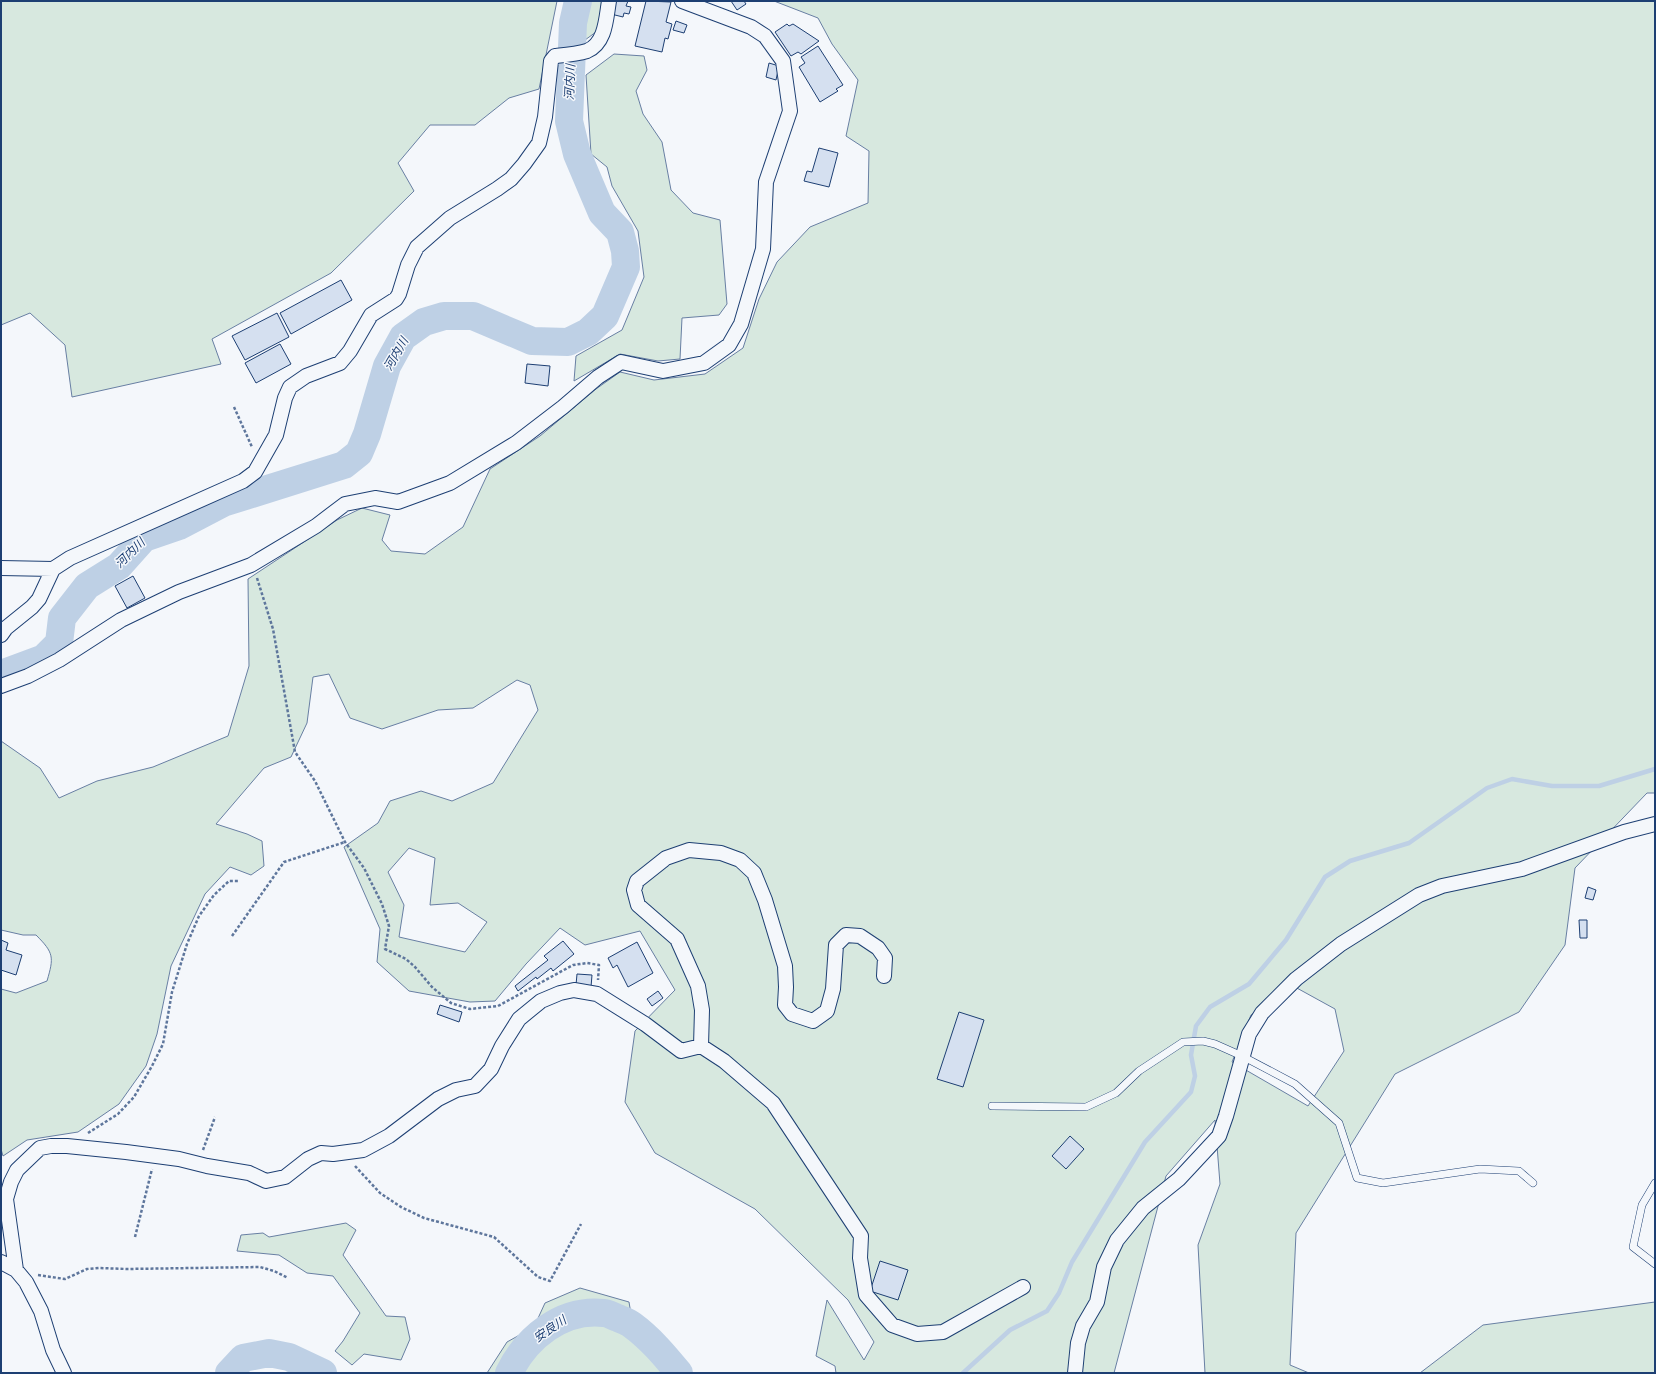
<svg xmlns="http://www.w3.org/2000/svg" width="1656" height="1374" font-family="Figtree,'Noto Sans JP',sans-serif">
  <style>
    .green { fill: #d7e8df; stroke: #687fa3; fill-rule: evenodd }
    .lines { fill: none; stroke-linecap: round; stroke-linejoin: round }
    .stream { stroke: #bed0e5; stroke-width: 4.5 }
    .river { stroke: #bed0e5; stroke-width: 28 }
    .building { fill: #d5e0f0; stroke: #1d3f73 }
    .lane-casing { stroke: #1d3f73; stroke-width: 8 }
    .street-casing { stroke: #1d3f73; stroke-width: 16 }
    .path { stroke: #5e769c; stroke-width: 2.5; stroke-dasharray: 3 2; stroke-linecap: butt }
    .lane { stroke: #f4f7fb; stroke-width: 7 }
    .street { stroke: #f4f7fb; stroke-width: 14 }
    .labels { text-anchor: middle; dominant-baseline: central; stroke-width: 3; stroke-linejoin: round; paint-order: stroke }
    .water-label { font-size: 12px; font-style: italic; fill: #1d3f73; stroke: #f4f7fb }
  </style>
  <rect width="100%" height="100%" fill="#f4f7fb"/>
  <path class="green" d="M1 1H557L539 89 509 98 475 125H430L398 163 414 191 331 273 212 339 221 364 72 397 65 345 30 313 1 325Z
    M584 1H606L596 32 585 40 581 13Z
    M774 1H1655V793H1647L1575 868 1565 945 1519 1012 1395 1074 1296 1233 1290 1365 1309 1373H1205L1198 1245 1220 1184 1215 1120 1166 1176 1114 1373H836L835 1366 816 1356 827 1300 864 1360 874 1342 848 1300 755 1209 655 1153 625 1102 635 1031 675 990 640 931 585 945 560 928 526 964 495 1001 470 1002 409 991 377 962 380 929 344 847 378 823 390 801 421 791 452 801 493 783 538 710 530 685 517 680 473 708 438 710 382 729 350 718 329 674 313 677 307 723 291 757 264 768 216 824 247 834 262 841 264 866 251 875 230 867 205 894 171 966 157 1034 146 1066 119 1104 78 1132 27 1140 3 1156 1 1149V989L16 993 47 981C54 957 54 953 36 935H23L1 930V741L40 768 59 798 97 781 153 767 228 736 249 666 248 579 337 520 362 508 390 515 382 540 391 551 425 554 463 527 490 469 540 436 596 389 620 372 654 380 705 374 743 348 759 299 777 262 810 227 868 203 869 151 846 136 858 80 832 44 818 18ZM409 848 435 858 430 905 458 903 487 922 465 952 399 937 404 905 388 872ZM1295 987 1335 1009 1344 1051 1308 1106 1232 1062 1251 1015Z
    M614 54 644 56 647 70 636 91 643 114 662 142 671 190 693 213 720 220 727 304 719 315 682 318 680 359 658 361 620 354 574 381 576 356 622 330 644 277 638 231 612 186 607 167 591 154 586 75Z
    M346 1223 356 1230 343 1255 386 1316 405 1317 410 1339 401 1360 364 1354 352 1365 335 1351 343 1341 360 1313 333 1276 307 1273 279 1255 237 1251 241 1235 263 1233 269 1237Z
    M580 1288 629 1302 635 1338 669 1373H487L507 1342 534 1327 545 1303Z
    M1655 1302V1373H1420L1483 1325Z"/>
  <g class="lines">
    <path class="stream" d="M963 1373 1010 1330 1047 1311 1059 1293 1072 1262 1145 1142 1191 1092 1195 1076 1191 1055 1196 1026 1210 1007 1249 984 1286 940 1325 877 1350 861 1409 843 1487 788 1512 779 1552 786H1599L1655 769"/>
    <path class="river" d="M1 676 4 673 44 658 59 643 62 618 87 586 119 566 144 538 179 526 223 503 344 465 359 453 367 434 387 366 403 337 424 322 444 316H473L532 341 568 342 588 332 605 316 626 267 625 251 620 232 602 213 577 154 569 121 573 23 578 1
      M229 1373 243 1358 269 1353 289 1357 323 1373
      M509 1373C526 1338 562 1308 604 1313 608 1313 614 1317 618 1318 622 1320 628 1322 632 1325 650 1338 665 1356 679 1373"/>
  </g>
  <path class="building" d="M615 1H628L626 6 631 7 629 14 624 13 623 17 611 14Z
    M646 1 671 2 666 22 672 24 668 39 665 38 662 52 635 46Z
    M731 1H744L746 4 737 10Z
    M676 21 687 25 684 33 673 30Z
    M787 24 789 26 793 24 819 41 801 54 798 52 791 56 775 32Z
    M818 46 843 85 836 89 838 91 820 102 799 67 805 63 801 57Z
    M769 63 779 66 776 80 766 77Z
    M819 148 838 153 829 187 804 181 807 171 812 172Z
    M341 280 352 300 291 334 280 313Z
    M277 313 289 337 245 360 232 336Z
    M280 344 291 364 256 383 245 363Z
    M527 364 550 366 548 386 525 383Z
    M133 576 145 598 127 608 115 586Z
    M1588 887 1596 890 1593 900 1585 898Z
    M1579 920H1587V938H1580Z
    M1 940 8 943 6 950 22 955 16 975 1 970Z
    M563 941 574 954 553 971 551 968 537 979 536 977 518 991 515 986 548 960 544 956Z
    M637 942 653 973 628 987 617 965 613 968 608 958Z
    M577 974 592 975 591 987 576 985Z
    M658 991 663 998 652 1006 647 999Z
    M440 1005 462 1012 459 1022 437 1014Z
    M959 1012 984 1020 963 1087 937 1079Z
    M1070 1136 1084 1149 1066 1169 1052 1156Z
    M880 1261 908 1270 898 1300 870 1291Z"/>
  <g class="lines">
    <defs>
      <path id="lane" d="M992 1106 1086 1107 1116 1093 1139 1071 1183 1042 1203 1041 1215 1044 1242 1056 1295 1084 1339 1123 1357 1178 1383 1183 1480 1169 1519 1171 1533 1183
        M1655 1183 1642 1205 1633 1247 1655 1264"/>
      <path id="street" d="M1 568 53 569
        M1 635 6 628 32 607 39 599 53 569 70 558 243 481 255 472 276 435 285 398 290 387 306 376 340 363 350 351 371 315 396 299 399 294 408 265 417 247 450 218 497 189 511 179 524 164 539 143 545 117 551 61 555 56C565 55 577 54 587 51 606 43 606 18 609 1
        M1 686 28 676 59 660 121 620 179 592 251 565 316 526 345 504 375 498 398 502 450 483 516 443 563 407 598 377 621 362 663 371 704 363 729 345 741 324 763 249 766 182 790 111 783 61 765 36 751 27 682 1
        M701 1046 702 1010 698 986 677 939 638 905 634 890 637 881 666 858 689 850 721 853 740 860 754 873 765 900 785 966 786 987 785 1005 792 1014 813 1021 827 1011 833 989 836 945 846 935 860 936 878 948 885 958 884 976
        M1 1262 16 1270 26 1282 41 1311 53 1350 64 1373
        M16 1270 6 1199 11 1182 17 1170 40 1148 51 1146H67L126 1152 179 1159 207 1166 249 1173 266 1181 285 1177 308 1159 321 1153 333 1154 363 1150 389 1136 438 1099 456 1090 475 1086 491 1069 502 1046 519 1019 541 1001 560 993 574 990 597 994 645 1024 681 1051 701 1046 724 1061 773 1103 861 1236 860 1258 866 1295 892 1325 917 1334 943 1332 1023 1287
        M1075 1373 1078 1343 1083 1326 1097 1302 1104 1267 1117 1240 1143 1208 1179 1179 1219 1136 1226 1116 1249 1034 1262 1013 1296 979 1341 944 1419 895 1442 886 1522 869 1624 832 1655 824"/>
    </defs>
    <use href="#lane" class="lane-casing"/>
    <use href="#street" class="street-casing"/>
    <path class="path" d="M234 407 252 447
      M257 578 273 629 295 752 315 781 345 842 364 868 382 904 389 926 385 949 406 959 415 967 432 987 451 1003 470 1009 498 1006 573 965 587 963 599 965 598 980
      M232 936 284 862 345 842
      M88 1133 118 1114 134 1097 152 1066 163 1044 172 992 187 944 199 916 214 895 229 881H239
      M203 1150 215 1117
      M355 1166 380 1193 401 1207 424 1218 494 1237 538 1277 550 1281 581 1224
      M135 1237 152 1169
      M38 1275 65 1279 87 1269 99 1268 127 1269 260 1267 274 1271 288 1278"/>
    <use href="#lane" class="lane"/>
    <use href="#street" class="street"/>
  </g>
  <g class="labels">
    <g class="water-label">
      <text transform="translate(570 82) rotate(-88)">河内川</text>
      <text transform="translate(396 354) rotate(-60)">河内川</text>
      <text transform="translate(130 553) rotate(-44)">河内川</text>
      <text transform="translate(550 1329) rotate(-34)">安良川</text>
    </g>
  </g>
  <rect width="1656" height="1374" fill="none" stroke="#1d3f73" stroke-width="4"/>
</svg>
